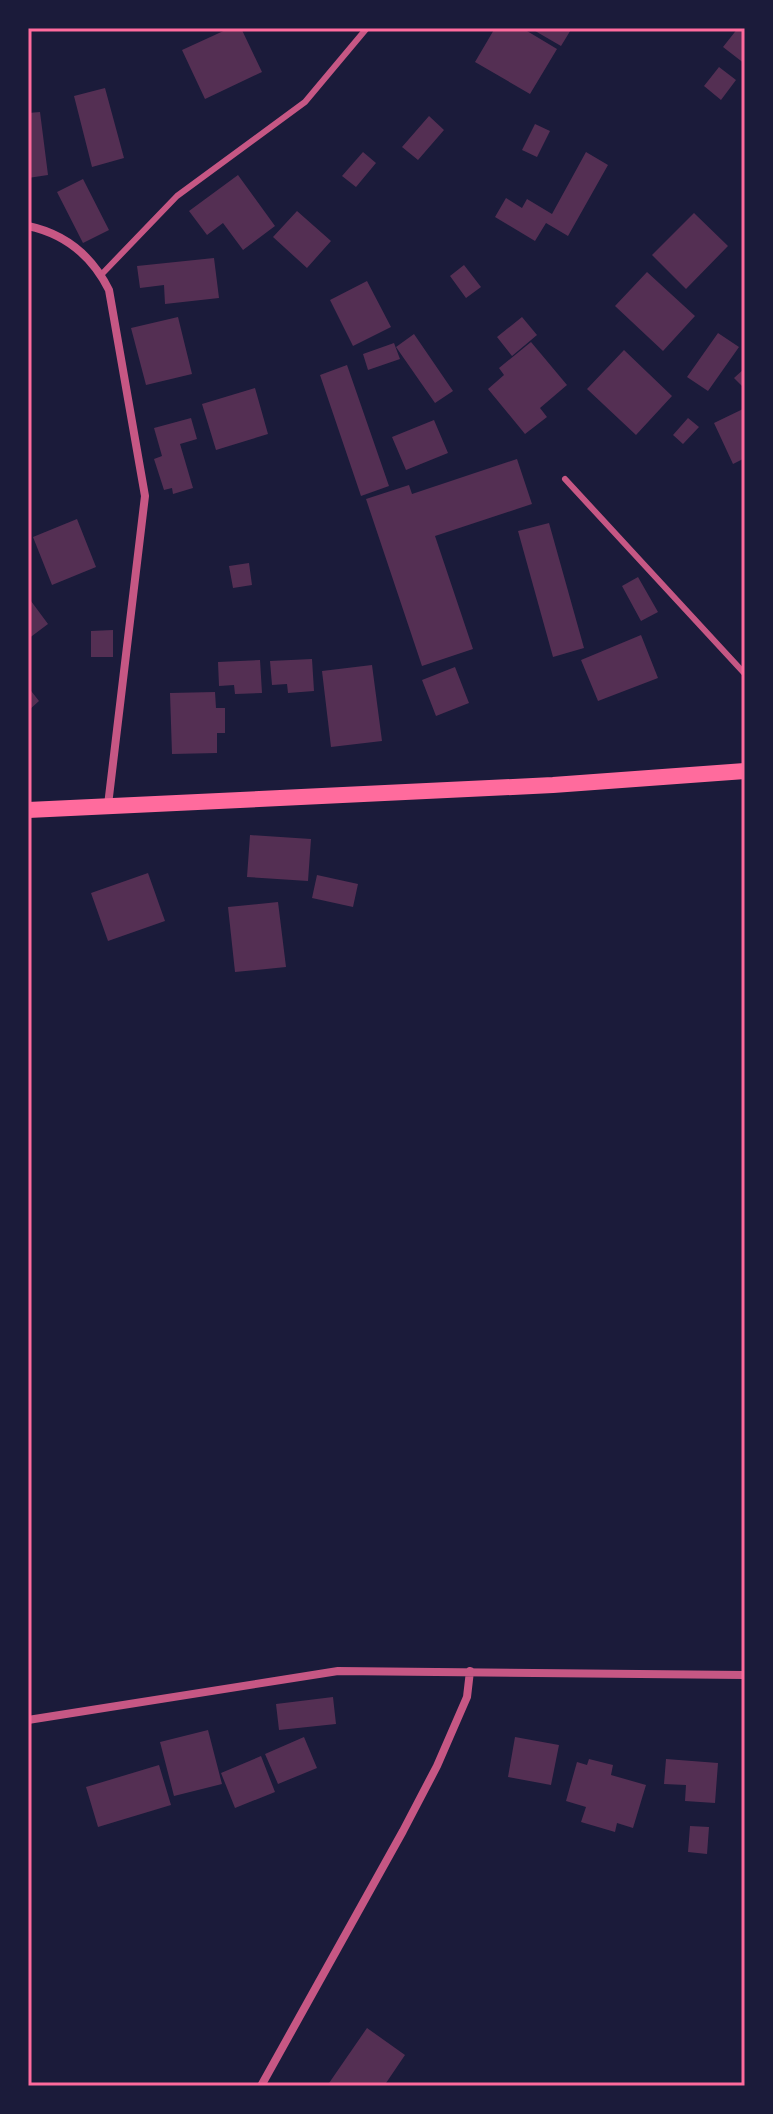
<svg xmlns="http://www.w3.org/2000/svg" width="773" height="2114" font-family="Roboto,sans-serif">
  <style>
    .building { fill: #542f53 }
    .lines { fill: none; stroke-linecap: round; stroke-linejoin: round }
    .service { stroke: #c65784; stroke-width: 6 }
    .minor { stroke: #c65784; stroke-width: 8 }
    .secondary { stroke: #ff6b9d; stroke-width: 16 }
    .neatline { fill: none; stroke: #ff6b9d; stroke-width: 3 }
  </style>
  <rect width="100%" height="100%" fill="#1b1b3a"/>
  <path class="building" d="M230 28H241L262 72 205 99 182 50Z
    M495 28H522L557 49 530 94 475 62Z
    M530 28H572L561 46Z
    M738 28H745V64L723 47Z
    M719 67 736 80 721 100 704 86Z
    M105 88 124 158 92 167 74 96Z
    M40 112 48 175 28 178V113Z
    M429 116 444 130 418 160 402 147Z
    M535 124 550 131 537 157 522 150Z
    M363 152 376 163 356 187 342 176Z
    M586 152 608 165 568 236 546 223 535 241 495 217 506 198 522 208 527 199 552 214Z
    M238 175 275 226 243 250 223 223 207 235 189 211Z
    M83 179 109 230 83 243 57 192Z
    M297 211 331 241 307 268 273 237Z
    M694 213 728 246 686 289 652 255Z
    M214 258 219 298 165 304 164 285 140 288 137 266Z
    M464 265 481 287 466 298 450 276Z
    M647 272 695 316 663 351 615 306Z
    M367 281 391 327 353 346 330 300Z
    M178 317 192 374 146 385 131 328Z
    M522 317 537 335 512 356 497 337Z
    M718 333 739 347 708 391 687 377Z
    M414 334 453 391 435 403 396 347Z
    M531 342 567 385 540 408 547 417 525 434 488 389 504 375 499 368Z
    M394 343 400 359 368 370 363 354Z
    M624 350 672 396 636 435 587 389Z
    M347 365 389 486 361 496 320 375Z
    M745 368V389L734 378Z
    M255 388 268 434 216 450 202 404Z
    M743 409 745 458 733 464 714 423Z
    M191 418 197 439 180 444 193 488 173 494 172 488 164 490 154 459 162 456 154 428Z
    M688 418 699 427 683 444 673 435Z
    M434 420 448 453 406 470 392 437Z
    M517 459 532 504 435 536 473 649 422 666 366 499 409 485 412 494Z
    M77 519 96 567 52 585 33 537Z
    M549 523 584 648 553 657 518 531Z
    M249 563 252 585 233 588 229 566Z
    M638 577 658 612 641 621 622 586Z
    M28 597 48 624 28 639Z
    M113 630V657H91V631Z
    M641 635 658 678 598 701 581 660Z
    M312 659 314 691 288 693 287 684 272 685 270 661Z
    M260 660 262 693 235 694 234 685 219 686 218 662Z
    M372 665 382 741 331 747 322 671Z
    M455 667 469 703 436 716 422 680Z
    M28 687 39 701 28 711Z
    M215 692 216 708H225V733H217V753L172 754 170 693Z
    M250 835 311 839 308 881 247 877Z
    M148 873 165 921 108 941 91 893Z
    M317 875 358 884 353 907 312 898Z
    M278 902 286 967 235 972 228 907Z
    M333 1697 336 1724 279 1730 276 1704Z
    M208 1730 222 1784 174 1796 160 1742Z
    M304 1737 317 1768 278 1784 265 1754Z
    M515 1737 559 1745 551 1785 508 1777Z
    M261 1756 275 1792 235 1808 221 1773Z
    M589 1759 613 1765 611 1775 646 1785 633 1828 617 1823 615 1832 581 1822 586 1807 566 1801 577 1762 587 1765Z
    M666 1759 718 1763 715 1803 685 1801 686 1785 664 1784Z
    M159 1765 171 1805 98 1827 86 1787Z
    M690 1826 709 1827 707 1854 688 1852Z
    M367 2028 405 2055 384 2086H327Z"/>
  <g class="lines">
    <path class="service" d="M101 275 177 196 305 102 367 28
      M565 479 745 674"/>
    <path class="minor" d="M28 226C66 234 92 256 109 290L145 496 108 805
      M28 1720 338 1671 745 1675
      M261 2086 403 1831 437 1766 467 1697 470 1671"/>
    <path class="secondary" d="M28 810 553 785 745 771"/>
  </g>
  <rect width="773" height="2114" fill="none" stroke="#1b1b3a" stroke-width="60"/>
  <rect x="30" y="30" width="713" height="2054" class="neatline"/>
</svg>
